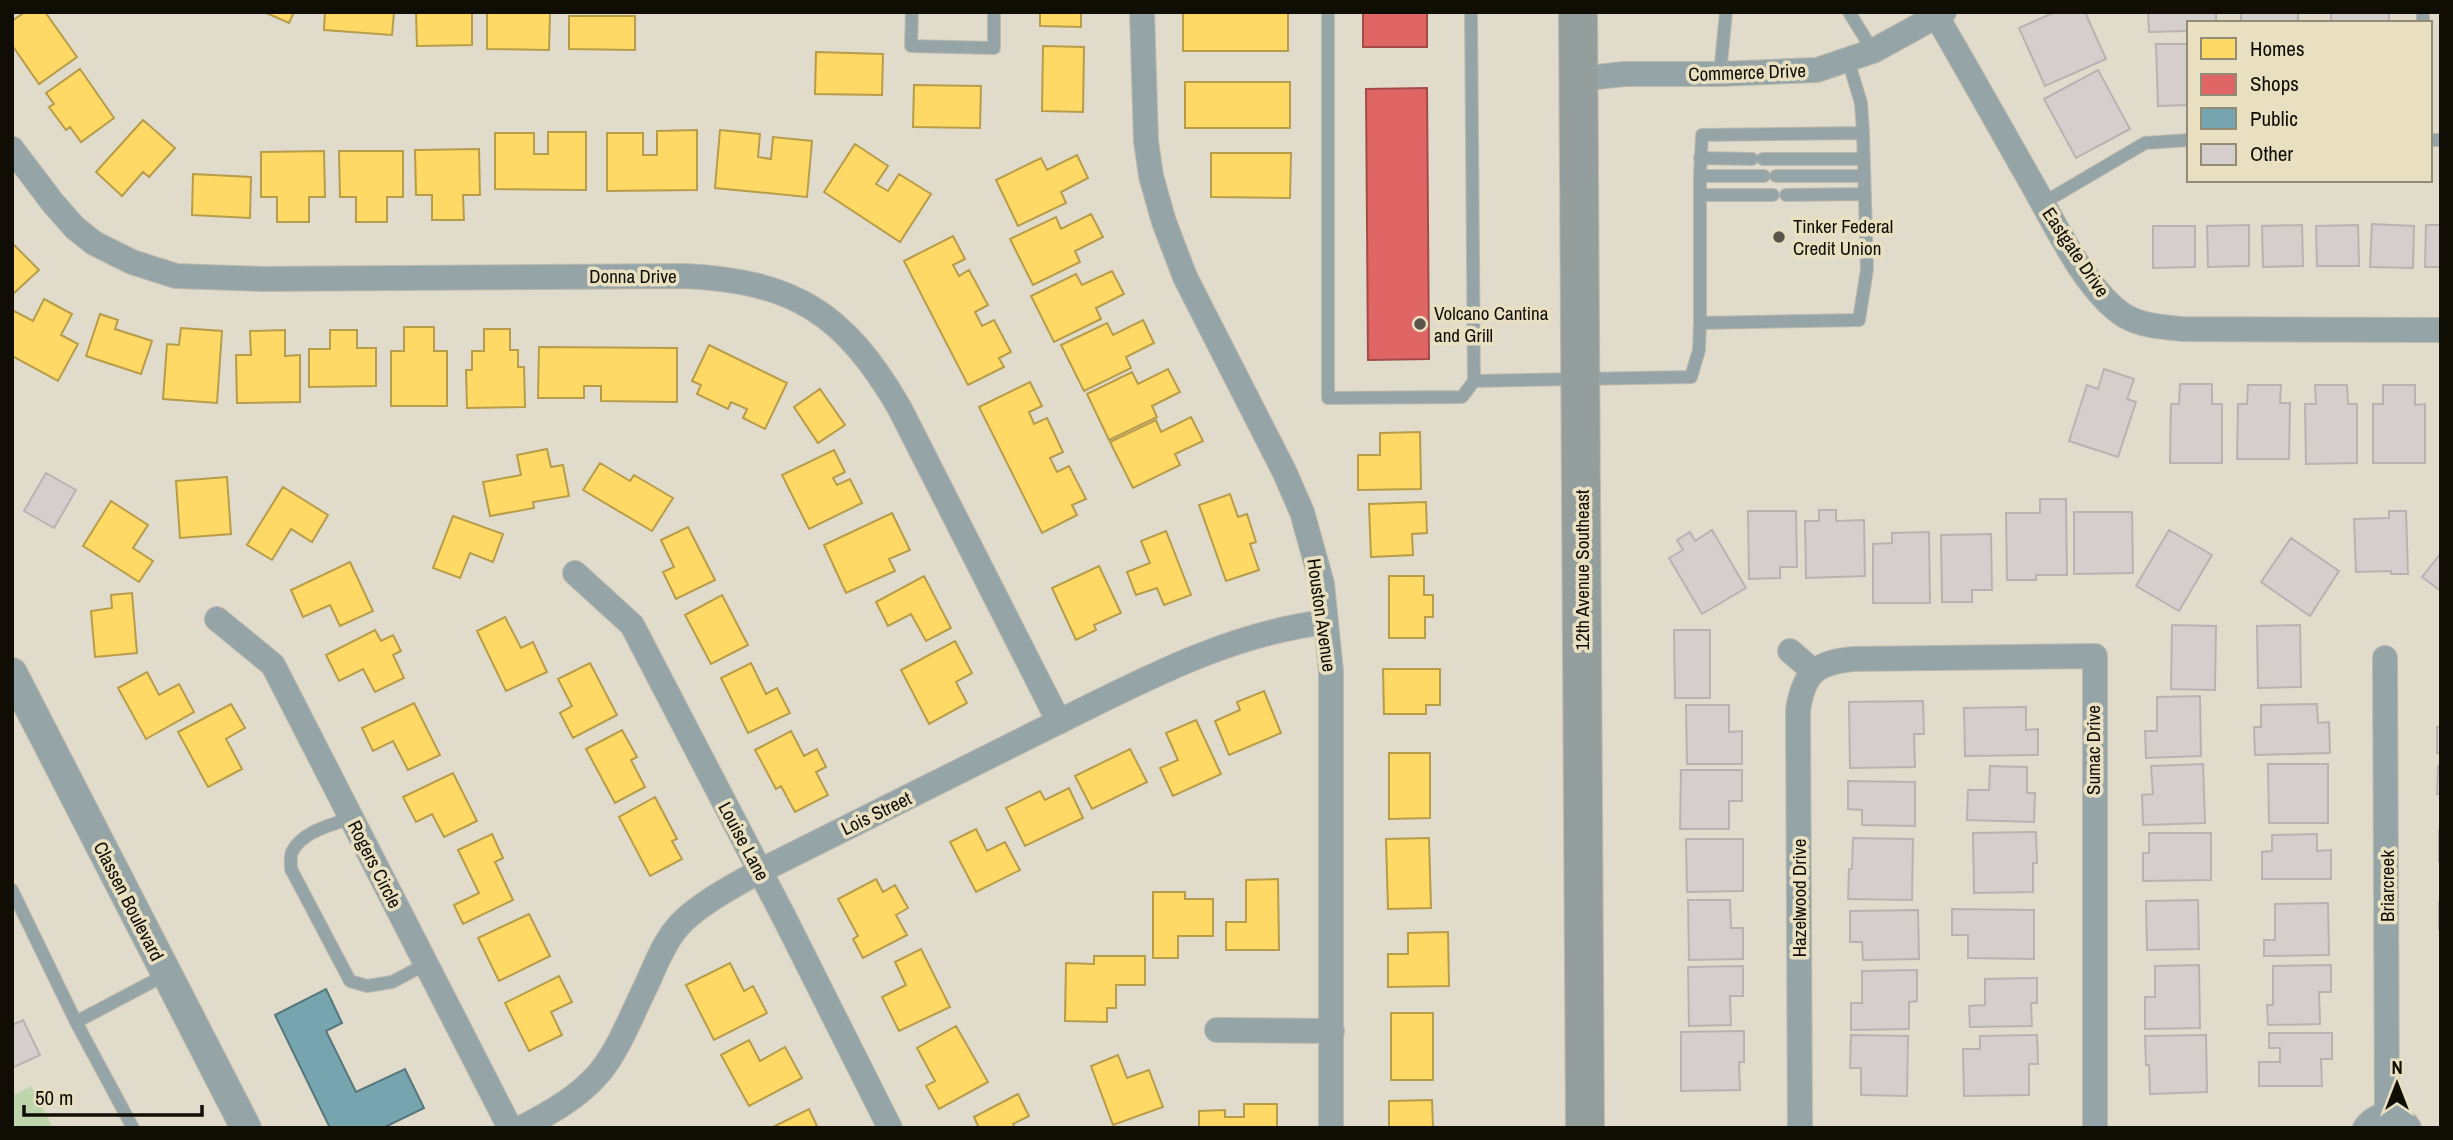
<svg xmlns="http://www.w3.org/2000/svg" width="2453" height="1140" font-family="'Archivo Narrow',sans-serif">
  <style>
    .green { fill: #bfd6ac }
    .homes { fill: #ffd966; stroke: #b79c49; stroke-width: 2 }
    .shops { fill: #e06666; stroke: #a24b49; stroke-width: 2 }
    .public { fill: #76a5af; stroke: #57777c; stroke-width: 2 }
    .building { fill: #d4cfcd; stroke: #b8b3b2; stroke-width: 2 }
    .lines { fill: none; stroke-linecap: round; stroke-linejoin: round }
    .service-casing { stroke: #bdb9ad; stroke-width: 14 }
    .minor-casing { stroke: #bdb9ad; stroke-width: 26 }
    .tertiary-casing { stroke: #bdb9ad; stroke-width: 32 }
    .primary-casing { stroke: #bdb9ad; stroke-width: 40 }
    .service { stroke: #95a5a7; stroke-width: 12 }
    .minor { stroke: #95a5a7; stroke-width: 24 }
    .tertiary { stroke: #95a5a7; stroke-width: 30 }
    .primary { stroke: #939e9d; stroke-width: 38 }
    .poi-dot { fill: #59554a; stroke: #e9e0c2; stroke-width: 2.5 }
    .labels { text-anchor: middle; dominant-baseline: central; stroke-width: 7; stroke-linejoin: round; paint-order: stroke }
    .street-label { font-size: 19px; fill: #100d04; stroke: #e9e0c2 }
    .poi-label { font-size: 19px; fill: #100d04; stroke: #e9e0c2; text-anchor: start }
  </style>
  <rect width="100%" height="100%" fill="#e0dbcb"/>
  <path class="green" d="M31 1086 52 1126 48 1128H12V1096Z"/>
  <path class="homes" d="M25 12H45L77 57 39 84 14 48 12 49V21Z
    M264 12H294L289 23Z
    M325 12H394L392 35 324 30Z
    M416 12H472V45L417 46Z
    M487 12 550 13 549 50 487 49Z
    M1040 12H1081V27L1040 26Z
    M1183 12H1288V51H1183Z
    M569 16H635V50L569 49Z
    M1043 46 1084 47 1083 112 1042 111Z
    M816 52 883 54 882 95 815 94Z
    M80 69 114 118 81 142 70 127 66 130 49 107 54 104 46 93Z
    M1185 82H1290V128H1185Z
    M914 85 981 86 980 128 913 127Z
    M143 120 175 148 149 177 143 172 122 196 96 172Z
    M697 130V190L607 191V133H643V155H657V131Z
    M720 130 760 134 758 157 771 159 773 137 812 141 807 197 715 188Z
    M548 132H586V190L495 189V133H534V154H548Z
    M855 144 888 166 876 184 888 191 899 174 931 194 900 242 824 192Z
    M479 149 480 195H463L464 220H432V195H416L415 150Z
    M324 151 325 197H309V222H277V197H261V152Z
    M339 151H403V197H387V222H356V197H340Z
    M1211 153H1291L1290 198 1211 197Z
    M1077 155 1088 178 1061 192 1066 203 1018 226 996 180 1041 158 1047 170Z
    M193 174 251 177 250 218 192 215Z
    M1091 214 1103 237 1075 251 1080 262 1033 285 1010 239 1056 217 1061 229Z
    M953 236 965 259 953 265 959 276 969 270 988 305 975 312 982 326 994 320 1011 352 999 358 1004 367 968 385 904 261Z
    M12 243 39 270 12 295Z
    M1112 271 1124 294 1096 308 1101 319 1054 342 1031 296 1076 274 1082 285Z
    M44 299 72 314 61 335 78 344 58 381 12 356V310L33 321Z
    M100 314 118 320 115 329 152 341 141 374 86 356Z
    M1143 320 1154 343 1126 357 1131 368 1084 391 1061 345 1107 323 1113 335Z
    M404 327H434V351H447V406H391V351H404Z
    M181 328 222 331 217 403 163 399 167 344 179 345Z
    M484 329H510V350H518V367H524L525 407 467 408 466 370H472V351H484Z
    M285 330V356L300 355V402L237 403 236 355H251L250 331Z
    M330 330H357V348H376V386L309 387V349H330Z
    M709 345 787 383 765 429 743 418 747 409 731 402 728 409 697 394 701 385 692 381Z
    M539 347 677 348V402L601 401V386H584V398H538Z
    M1168 369 1180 392 1152 406 1157 417 1109 440 1087 394 1132 372 1138 384Z
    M1030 382 1042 406 1029 412 1034 424 1047 418 1063 452 1050 458 1057 472 1069 466 1086 499 1072 505 1077 515 1042 533 979 407Z
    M820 389 845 425 818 443 794 407Z
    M1191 417 1203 441 1175 454 1180 465 1133 488 1110 442 1156 420 1161 432Z
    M1420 432 1421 489 1358 490V455H1380V433Z
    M547 449 551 467 563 465 569 496 533 502 534 508 490 516 483 482 521 475 517 455Z
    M834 450 845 472 833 478 837 485 850 479 862 503 809 529 782 475Z
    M600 463 630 481 634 475 673 498 652 531 583 490Z
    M227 477 231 534 180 538 176 481Z
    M283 487 328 515 312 542 291 529 272 560 247 545Z
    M1230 494 1238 517 1247 514 1256 542 1250 544 1259 570 1226 581 1199 505Z
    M111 501 148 525 133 548 153 561 139 582 83 546Z
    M1426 502 1427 533 1412 534 1413 555 1371 557 1369 504Z
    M892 513 910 550 889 559 895 571 846 593 824 545Z
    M453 516 503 534 493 562 470 553 460 578 433 568Z
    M688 527 715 580 676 599 663 572 674 567 661 540Z
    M1166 531 1191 595 1164 605 1157 588 1136 595 1127 572 1150 563 1141 541Z
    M350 562 373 611 340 626 330 605 303 617 291 590Z
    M1099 566 1121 613 1094 625 1096 630 1076 640 1052 588Z
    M924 576 951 628 926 641 911 614 888 626 876 602Z
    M1389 576H1424V595H1433V617H1425V638H1389Z
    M132 593 137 653 95 657 91 611 112 608 111 595Z
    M722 595 748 645 711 664 685 615Z
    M505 617 521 648 533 642 547 672 506 691 477 631Z
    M375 630 381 641 393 635 401 651 393 655 404 678 375 692 363 669 339 681 326 655Z
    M955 641 972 673 956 682 967 703 929 724 901 670Z
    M590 663 617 715 573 738 560 713 572 706 558 679Z
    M751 663 766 694 777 688 790 713 748 733 721 678Z
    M1383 669H1440V705H1426V714H1384Z
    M147 672 159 695 179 684 194 712 146 739 118 688Z
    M1264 691 1281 733 1229 755 1215 721 1240 710 1237 702Z
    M414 703 440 755 408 770 393 741 373 751 362 728Z
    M231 704 245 728 226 739 242 769 208 787 178 732Z
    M1196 720 1221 774 1173 796 1160 768 1178 760 1166 733Z
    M622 730 637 757 631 760 645 787 615 803 586 749Z
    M791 731 804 756 817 749 826 767 816 772 828 795 795 812 781 786 776 789 755 750Z
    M1130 749 1147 782 1092 809 1075 776Z
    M1389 753H1430V818L1389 819Z
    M453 773 477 821 444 837 432 814 416 822 403 797Z
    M1069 788 1083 818 1025 846 1006 808 1040 791 1045 800Z
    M655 797 677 839 672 841 682 859 650 876 619 817Z
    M976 829 987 851 1005 842 1020 870 976 892 950 842Z
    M492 834 503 858 495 862 513 900 463 924 454 905 479 893 458 850Z
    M1429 838 1431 908 1388 909 1386 839Z
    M876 879 883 892 895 885 908 908 896 915 907 935 863 958 853 939 858 936 838 899Z
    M1278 879 1279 950H1226V922H1246V880Z
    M1153 892H1185V899H1213V936H1178V958H1153Z
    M529 914 550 956 499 981 478 938Z
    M1448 932 1449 986 1388 987V954H1408V933Z
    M921 949 950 1007 899 1031 882 997 906 985 895 962Z
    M1094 956H1145V985H1116V1008H1107V1022L1065 1021 1066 963 1094 964Z
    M730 963 744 991 753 986 767 1013 714 1040 686 985Z
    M559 976 572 1002 551 1012 562 1035 529 1051 505 1003Z
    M1391 1013H1433V1080H1391Z
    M956 1026 988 1082 939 1109 926 1086 935 1081 917 1048Z
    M749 1040 760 1061 785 1047 802 1078 749 1106 721 1055Z
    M1118 1055 1127 1078 1149 1070 1163 1107 1113 1125 1091 1066Z
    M1018 1094 1029 1116 1013 1124 1015 1128H979L974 1117Z
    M1432 1100 1433 1128H1389V1101Z
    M1244 1104H1277V1128H1199V1111L1225 1110V1117H1244Z
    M809 1109 817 1126 813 1128H771Z"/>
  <path class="shops" d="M1363 12H1427V47H1363Z
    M1427 88 1429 359 1368 360 1366 89Z"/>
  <path class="public" d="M326 989 342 1023 326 1031 356 1092 405 1069 424 1108 383 1128H330L275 1015Z"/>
  <path class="building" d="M2055 12H2085L2106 59 2045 86 2019 28Z
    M2148 12H2216V23H2189V31L2149 32Z
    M2241 12H2298V23H2241Z
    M2331 12H2389V23H2331Z
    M2156 44H2189V105L2158 106Z
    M2098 70 2130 129 2076 158 2044 99Z
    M2372 224 2414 226 2413 268 2370 267Z
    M2249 225V266L2208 267 2207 226Z
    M2302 225 2303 266 2263 267 2262 226Z
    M2358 225 2359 266H2317L2316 226Z
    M2426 225H2441V267H2425Z
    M2153 226H2195V267L2153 268Z
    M2104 369 2134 379 2127 399 2136 402 2118 457 2069 441 2087 385 2098 389Z
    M2180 384H2212V404H2222V463H2170L2171 404H2179Z
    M2248 385H2281L2280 403H2290L2289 459H2237L2238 404H2247Z
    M2315 385H2347L2348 404H2357V463L2306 464 2305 404H2316Z
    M2383 385H2415V405L2425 404V463H2373V404H2383Z
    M46 473 76 490 54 528 24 511Z
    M2040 499H2066L2067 575H2036V580H2007L2006 513H2040Z
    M1819 510H1836V521L1864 520 1865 576 1806 578 1805 521H1819Z
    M1748 511H1796L1797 567H1780V578L1749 579Z
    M2389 511H2406L2408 574H2391V571L2356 572 2354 519 2389 518Z
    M2074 512H2132L2133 573 2074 574Z
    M1712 530 1746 588 1702 614 1669 558 1683 550 1677 540 1690 532 1695 541Z
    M2169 530 2212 555 2179 611 2136 586Z
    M1929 532 1930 603H1873V544L1892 543V533Z
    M1991 534 1992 590H1972V602H1942L1941 535Z
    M2291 538 2339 571 2310 616 2261 582Z
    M2441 553V591L2422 577Z
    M2172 625 2216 626 2215 690 2171 689Z
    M2300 625 2301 687 2258 688 2257 626Z
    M1674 630H1710V698H1675Z
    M2200 696 2201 756 2146 758 2145 731H2157V697Z
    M1923 701 1924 734H1914L1915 767 1850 768 1849 702Z
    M2317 704 2318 723 2329 722 2330 753 2255 755 2254 727H2261V705Z
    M1686 705H1729V732L1742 731V764H1687Z
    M2026 707V730L2038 729V755L1965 756 1964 708Z
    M2437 727H2441V753H2437Z
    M2203 764 2205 823 2143 825 2142 795 2153 794 2151 766Z
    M2268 764H2328V823H2269Z
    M1990 766 2027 767V793H2035L2034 822 1967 820 1968 790H1989Z
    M2438 766H2441V794H2437Z
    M1681 770H1742V801H1729V829H1680Z
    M1848 781 1915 782V826L1862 825V810L1848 809Z
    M2439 830H2441V861H2439Z
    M2036 832 2037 863H2033V892L1974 893 1973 833Z
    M2149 833H2211V880L2143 881V853H2149Z
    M2317 834V851L2331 850V879H2262V852L2272 851V835Z
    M1853 838 1913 839 1912 900 1848 899 1849 869H1852Z
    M1686 839H1743V891L1687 892Z
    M1688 900H1730L1731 928H1743V959L1689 960Z
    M2198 900 2199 949 2147 950 2146 901Z
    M2439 902H2441V929H2439Z
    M2328 903 2329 955 2264 956V940H2275V904Z
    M1952 909 2034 910V959L1968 958V935H1952Z
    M1918 910 1919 959 1863 960 1862 942H1850V911Z
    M2199 965 2200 1028 2145 1029V997H2155V966Z
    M2331 965V992H2319L2320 1024 2268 1025 2267 1005H2273V966Z
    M1743 966V996H1730L1731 1025 1689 1026 1688 967Z
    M1917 970V1001L1909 1002V1029L1851 1030V1003H1862V971Z
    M2037 978V1003H2031L2032 1026 1970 1027 1969 1006 1985 1005V979Z
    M23 1020 40 1055 12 1068V1025Z
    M1744 1031V1062H1739L1740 1090 1681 1091V1032Z
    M2269 1033H2332V1059H2321L2322 1086H2259V1062H2280V1048H2269Z
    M1851 1035 1908 1036 1907 1096 1861 1095V1068H1850Z
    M2037 1035 2038 1064H2029V1095L1964 1096 1963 1049H1980V1036Z
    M2206 1035 2207 1092 2150 1094 2149 1065H2146L2145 1036Z"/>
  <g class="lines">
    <defs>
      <path id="service" d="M912 12 911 46 994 48V12
        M1328 12V398L1462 397 1474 381 1691 377 1699 350 1700 323V176L1702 135 1863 133 1861 103 1848 60
        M1471 12 1474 381
        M1849 12 1873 51
        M2423 23V12
        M1720 74 1726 12
        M2430 140H2441
        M1700 158 1752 159
        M1763 159H1864
        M1700 176H1764
        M1776 176H1864
        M1700 195H1773
        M1786 195 1865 194
        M2043 203 2145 143 2189 140
        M1700 323 1859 320 1867 269 1863 133
        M351 818C332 825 302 831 292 852 290 856 291 863 291 869L350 981 367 986 392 982 426 964
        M12 890 76 1022 133 1128
        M76 1022 167 974"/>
      <path id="minor" d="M1142 12 1146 141 1151 176 1164 222 1185 277 1284 471 1302 512 1322 584 1331 671V1128
        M1934 12C1967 68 1998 124 2030 180 2053 220 2086 292 2125 316 2142 326 2163 327 2182 329L2441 330
        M1579 79 1624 74H1720L1817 70 1873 51 1944 12
        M12 149 53 203 75 228 94 243 132 262 176 276 262 279 684 276C794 281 844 313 899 407L1059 722
        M575 573 632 625 786 921 890 1128
        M217 619 273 665 510 1128
        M1790 651 1813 671
        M2385 658 2387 1115
        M1217 1030 1332 1031
        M521 1128C550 1113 579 1097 600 1072 620 1047 632 1014 646 986 655 967 662 946 676 929 693 907 735 885 760 871 853 824 947 778 1040 731 1132 686 1224 634 1326 622
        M1800 1128 1798 710C1804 672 1816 663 1853 659L2095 656V1128
        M2365 1128C2377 1112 2398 1110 2409 1128"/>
      <path id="tertiary" d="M12 673 246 1128"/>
      <path id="primary" d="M1578 12 1585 1128"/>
    </defs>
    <use href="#service" class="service-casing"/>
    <use href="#minor" class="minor-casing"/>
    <use href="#tertiary" class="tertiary-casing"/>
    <use href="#primary" class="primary-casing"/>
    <use href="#service" class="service"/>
    <use href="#minor" class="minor"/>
    <use href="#tertiary" class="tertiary"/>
    <use href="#primary" class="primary"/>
  </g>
  <g class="poi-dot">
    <circle cx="1779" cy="237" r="7"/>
    <circle cx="1420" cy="324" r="7"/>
  </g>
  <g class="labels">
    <g class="street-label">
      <text transform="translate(1747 72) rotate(-2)">Commerce Drive</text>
      <text transform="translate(2076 252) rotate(56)">Eastgate Drive</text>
      <text x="633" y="276">Donna Drive</text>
      <text transform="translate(1582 570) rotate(-90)">12th Avenue Southeast</text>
      <text transform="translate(1322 615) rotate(82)">Houston Avenue</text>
      <text transform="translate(2093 750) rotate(-90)">Sumac Drive</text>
      <text transform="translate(876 813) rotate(-26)">Lois Street</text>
      <text transform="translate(744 841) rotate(62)">Louise Lane</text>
      <text transform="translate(375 864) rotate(63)">Rogers Circle</text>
      <text transform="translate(2387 886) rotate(-90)">Briarcreek</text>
      <text transform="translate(1799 898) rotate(-90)">Hazelwood Drive</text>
      <text transform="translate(129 901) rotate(63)">Classen Boulevard</text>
    </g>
    <g class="poi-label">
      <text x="1793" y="226">Tinker Federal<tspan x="1793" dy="22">Credit Union</tspan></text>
      <text x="1434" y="313">Volcano Cantina<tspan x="1434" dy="22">and Grill</tspan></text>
    </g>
  </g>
  <rect width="2453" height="1140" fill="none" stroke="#100d04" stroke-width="28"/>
  <rect x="2187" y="21" width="245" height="161" fill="#e9e0c2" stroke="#928c76" stroke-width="2"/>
  <rect x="2201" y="38" width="35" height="21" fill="#ffd966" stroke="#928c76" stroke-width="2"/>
  <text x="2250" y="56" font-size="21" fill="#100d04">Homes</text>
  <rect x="2201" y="74" width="35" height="21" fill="#e06666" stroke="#928c76" stroke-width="2"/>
  <text x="2250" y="91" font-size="21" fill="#100d04">Shops</text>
  <rect x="2201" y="108" width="35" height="21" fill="#76a5af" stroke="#928c76" stroke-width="2"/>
  <text x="2250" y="126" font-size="21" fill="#100d04">Public</text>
  <rect x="2201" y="144" width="35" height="21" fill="#d4cfcd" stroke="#928c76" stroke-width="2"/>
  <text x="2250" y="161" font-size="21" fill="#100d04">Other</text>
  <g transform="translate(2397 1084)" stroke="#e9e0c2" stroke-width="5" paint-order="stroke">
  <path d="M0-5L12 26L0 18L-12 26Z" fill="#100d04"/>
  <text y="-10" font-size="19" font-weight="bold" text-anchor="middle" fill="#100d04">N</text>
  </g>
  <path d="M24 1105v10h178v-10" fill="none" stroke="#100d04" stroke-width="3.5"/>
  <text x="35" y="1105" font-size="21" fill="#100d04" stroke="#e9e0c2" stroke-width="5" paint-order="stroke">50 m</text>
</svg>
